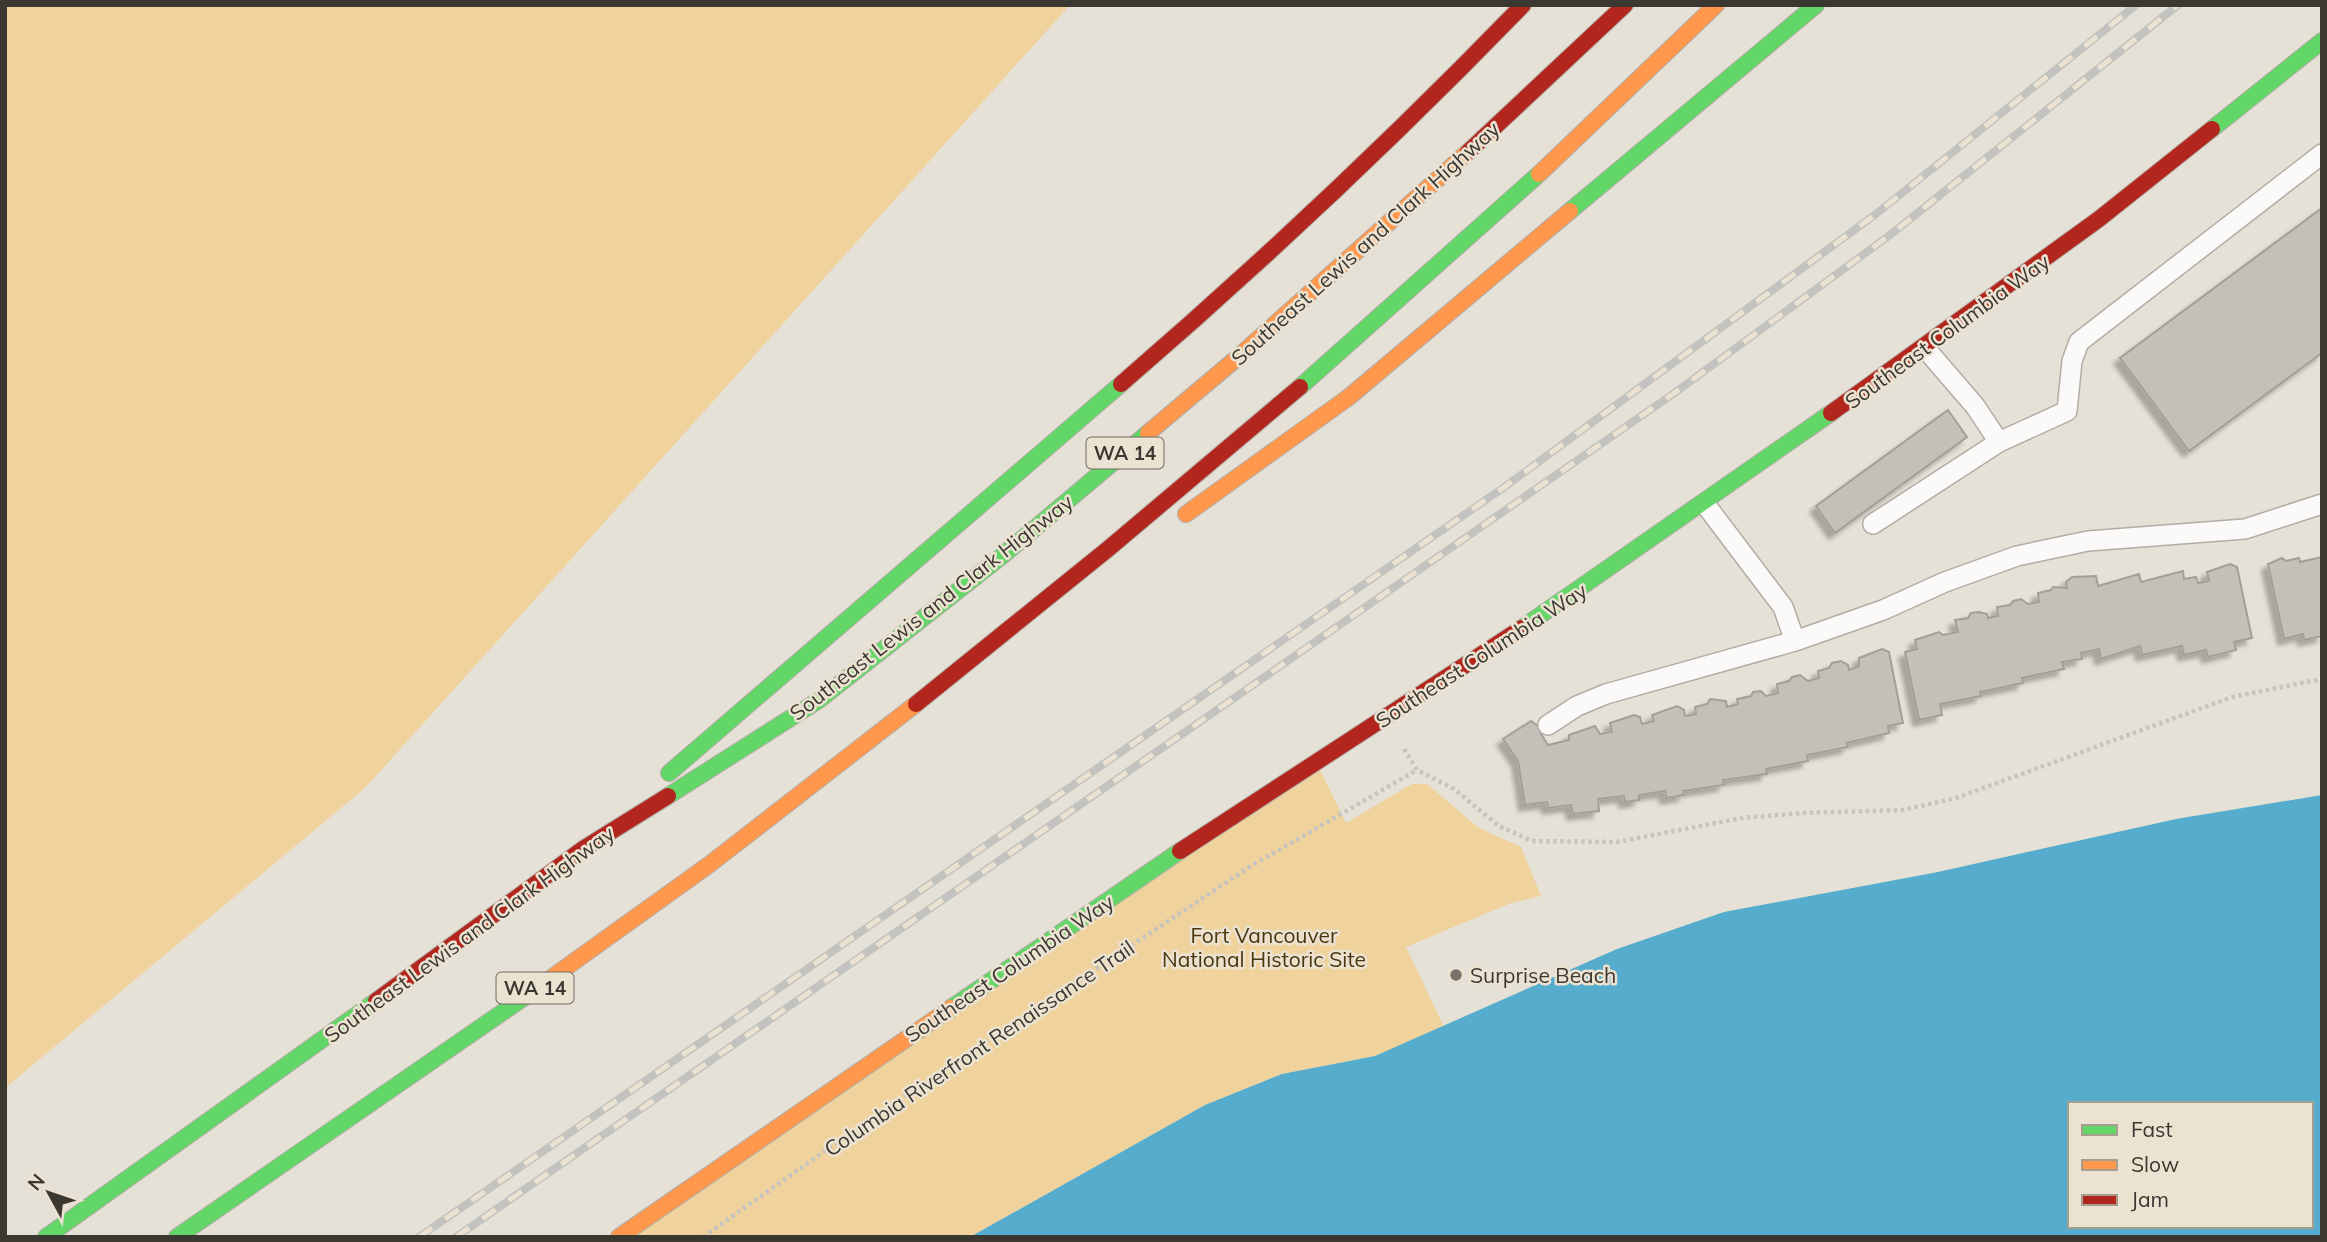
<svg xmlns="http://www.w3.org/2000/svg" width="2327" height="1242" font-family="Mulish,sans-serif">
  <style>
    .green { fill: #efd29c }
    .water { fill: #55accc; fill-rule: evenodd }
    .building { fill: #c4bfb8; stroke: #a39f98; stroke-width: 2; filter: url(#shadow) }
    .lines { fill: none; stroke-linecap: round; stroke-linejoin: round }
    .lane-casing { stroke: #b1ada6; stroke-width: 22 }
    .fast-casing { stroke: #b1ada6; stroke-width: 18 }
    .slow-casing { stroke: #b1ada6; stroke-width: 18 }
    .jam-casing { stroke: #b1ada6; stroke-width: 18 }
    .path { stroke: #c6c4c1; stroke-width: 4.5; stroke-dasharray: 3.5 3.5; stroke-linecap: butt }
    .lane { stroke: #fbfaf9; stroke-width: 19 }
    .fast { stroke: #63d668; stroke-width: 16 }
    .slow { stroke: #ff974d; stroke-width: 16 }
    .jam { stroke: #b3261e; stroke-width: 16 }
    .rail-casing { stroke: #c2c2bf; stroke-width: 8 }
    .rail { stroke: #ece2d1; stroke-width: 5; stroke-dasharray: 16; stroke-linecap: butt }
    .poi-dot { fill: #77726b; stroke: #ece2d1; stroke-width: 2.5 }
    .labels { text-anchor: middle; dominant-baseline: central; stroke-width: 5; stroke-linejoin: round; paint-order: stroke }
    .shield { fill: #ece2d1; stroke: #706a61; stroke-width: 2 }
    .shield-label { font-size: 19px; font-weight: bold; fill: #3b3731 }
    .street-label { font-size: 21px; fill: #3b3731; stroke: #ece2d1 }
    .park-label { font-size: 21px; fill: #4a360d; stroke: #ece2d1 }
    .poi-label { font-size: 21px; fill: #3b3731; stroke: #ece2d1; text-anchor: start }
  </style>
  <defs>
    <filter id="shadow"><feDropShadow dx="-6" dy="6" stdDeviation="2" flood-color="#0004"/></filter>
  </defs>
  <rect width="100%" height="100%" fill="#e6e1d7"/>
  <path class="green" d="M5 5H1070L365 788 5 1088Z
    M1316 762 1346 823 1412 784H1427L1479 828 1521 847 1541 896 1511 903 1406 947 1444 1027 1375 1056 1282 1074 1205 1105 970 1237H619Z"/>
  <path class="water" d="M2322 795V1237H970L1205 1105 1282 1074 1375 1056 1617 949 1724 912 1938 872 2176 819ZM2070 1104H2311V1226H2070Z"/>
  <path class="building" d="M2322 208V353L2189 451 2120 358Z
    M1948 410 1967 437 1835 533 1816 506Z
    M2322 557V636L2304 640 2303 634 2284 639 2268 564 2282 558 2286 561 2299 558 2300 562Z
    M2230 564 2237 567 2252 638 2234 642 2236 650 2208 657 2206 650 2184 655 2182 646 2142 655 2140 646 2101 659 2099 649 2081 653 2082 659 2062 662 2064 669 2022 678 2023 683 1980 692 1981 696 1940 704 1942 715 1919 720 1905 652 1917 649 1915 640 1939 632 1943 635 1958 632 1955 620 1968 618 1971 613 1979 612 1987 614 1988 618 1998 616 1997 607 2010 605 2013 601 2021 599 2028 604 2039 602 2038 593 2051 590 2053 587 2067 588 2066 582 2072 577 2096 576 2098 586 2139 574 2141 582 2183 571 2184 579 2196 577 2198 583 2209 581 2207 572Z
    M1882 649 1889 652 1903 723 1888 726 1889 733 1847 743 1848 747 1807 755 1808 761 1766 769 1767 774 1723 780 1724 785 1683 791 1684 795 1666 798 1665 791 1639 795V800L1625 802 1624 796 1598 799 1599 811 1573 814 1571 805 1548 808 1547 802 1525 805 1518 761 1503 739 1531 721 1542 729 1541 734 1548 745 1569 740V735L1595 726 1600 734 1612 732 1610 723 1634 715 1640 717 1642 724 1654 721 1652 715 1677 706 1684 710 1685 716 1696 714 1695 707 1707 704 1710 699 1726 701 1727 707 1738 704 1737 699 1751 696 1753 692 1761 691 1766 696 1778 693 1777 684 1789 681 1792 677 1800 675 1808 681 1819 678 1818 671 1829 668 1832 663 1841 661 1848 665 1849 670 1859 666V658Z"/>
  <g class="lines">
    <defs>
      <path id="lane" d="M1925 348 1975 406 1999 442 2067 411 2072 361 2079 342 2322 154
        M1705 504 1783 607 1795 641
        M1873 524 1999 442
        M1548 725 1577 706 1606 694 1795 641 1883 610 1945 582 2017 556 2088 541 2245 529 2322 504"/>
      <path id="fast" d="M2212 129 2322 41
        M1570 211 1816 5
        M1300 387 1539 174
        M1522 628 1831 413
        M669 773 1121 384
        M668 796 819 700 1002 556 1148 433
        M951 1008 1180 851
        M46 1237 376 1001
        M177 1237 529 994"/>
      <path id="slow" d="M1539 174 1716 5
        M1148 433 1237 358 1468 152
        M1186 514 1349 397 1570 211
        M529 994 710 864 916 704
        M619 1237 951 1008"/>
      <path id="jam" d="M1468 152 1625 5
        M1121 384C1260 264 1395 137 1523 5
        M1831 413 2099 219 2212 129
        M916 704 1108 549 1300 387
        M1180 851 1522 628
        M376 1001 583 849 668 796"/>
    </defs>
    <use href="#lane" class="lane-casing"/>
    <use href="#fast" class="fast-casing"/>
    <use href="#slow" class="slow-casing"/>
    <use href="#jam" class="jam-casing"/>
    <path class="path" d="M1404 749 1417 770 1454 789 1499 826 1532 841 1617 842 1742 818 1802 813 1902 810 1956 798 2232 697 2322 679
      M703 1237 873 1117 1251 866 1417 770"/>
    <use href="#lane" class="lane"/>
    <use href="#fast" class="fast"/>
    <use href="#slow" class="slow"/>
    <use href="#jam" class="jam"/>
    <defs>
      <path id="rail" d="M419 1237 1503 488 1876 214 2136 5
        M456 1237 1673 394 1890 235 2178 5"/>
    </defs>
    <use href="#rail" class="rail-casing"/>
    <use href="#rail" class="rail"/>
  </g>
  <circle class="poi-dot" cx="1456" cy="975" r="7"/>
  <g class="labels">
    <g class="shield">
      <rect x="1086.5" y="437.5" width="77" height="31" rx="5"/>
      <rect x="496.5" y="972.5" width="77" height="31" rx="5"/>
    </g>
    <g class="shield-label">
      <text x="1125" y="453">WA 14</text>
      <text x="535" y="988">WA 14</text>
    </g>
    <g class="street-label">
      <text transform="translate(1365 243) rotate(-42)">Southeast Lewis and Clark Highway</text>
      <text transform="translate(1947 331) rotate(-36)">Southeast Columbia Way</text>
      <text transform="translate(931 607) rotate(-38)">Southeast Lewis and Clark Highway</text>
      <text transform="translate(1481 655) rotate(-33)">Southeast Columbia Way</text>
      <text transform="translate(469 934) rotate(-36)">Southeast Lewis and Clark Highway</text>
      <text transform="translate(1009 968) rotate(-34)">Southeast Columbia Way</text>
      <text transform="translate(979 1048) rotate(-34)">Columbia Riverfront Renaissance Trail</text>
    </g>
    <g class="park-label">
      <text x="1264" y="935">Fort Vancouver<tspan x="1264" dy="24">National Historic Site</tspan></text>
    </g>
    <g class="poi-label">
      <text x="1470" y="975">Surprise Beach</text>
    </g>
  </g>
  <rect width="2327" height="1242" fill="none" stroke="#3b3731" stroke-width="14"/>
  <rect x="2068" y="1102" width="245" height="126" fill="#ece2d1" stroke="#a59e91" stroke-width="2"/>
  <rect x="2082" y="1125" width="35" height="10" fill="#63d668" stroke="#a59e91" stroke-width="2"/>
  <text x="2131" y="1137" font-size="21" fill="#3b3731">Fast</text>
  <rect x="2082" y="1160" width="35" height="10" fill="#ff974d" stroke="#a59e91" stroke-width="2"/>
  <text x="2131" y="1172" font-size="21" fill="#3b3731">Slow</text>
  <rect x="2082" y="1195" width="35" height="10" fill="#b3261e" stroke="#a59e91" stroke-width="2"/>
  <text x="2131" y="1207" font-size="21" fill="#3b3731">Jam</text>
  <g transform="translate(49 1193) rotate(310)" stroke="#ece2d1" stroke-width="5" paint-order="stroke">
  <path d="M0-5L12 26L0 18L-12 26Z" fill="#3b3731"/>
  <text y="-10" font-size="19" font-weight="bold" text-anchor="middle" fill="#3b3731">N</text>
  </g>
</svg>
